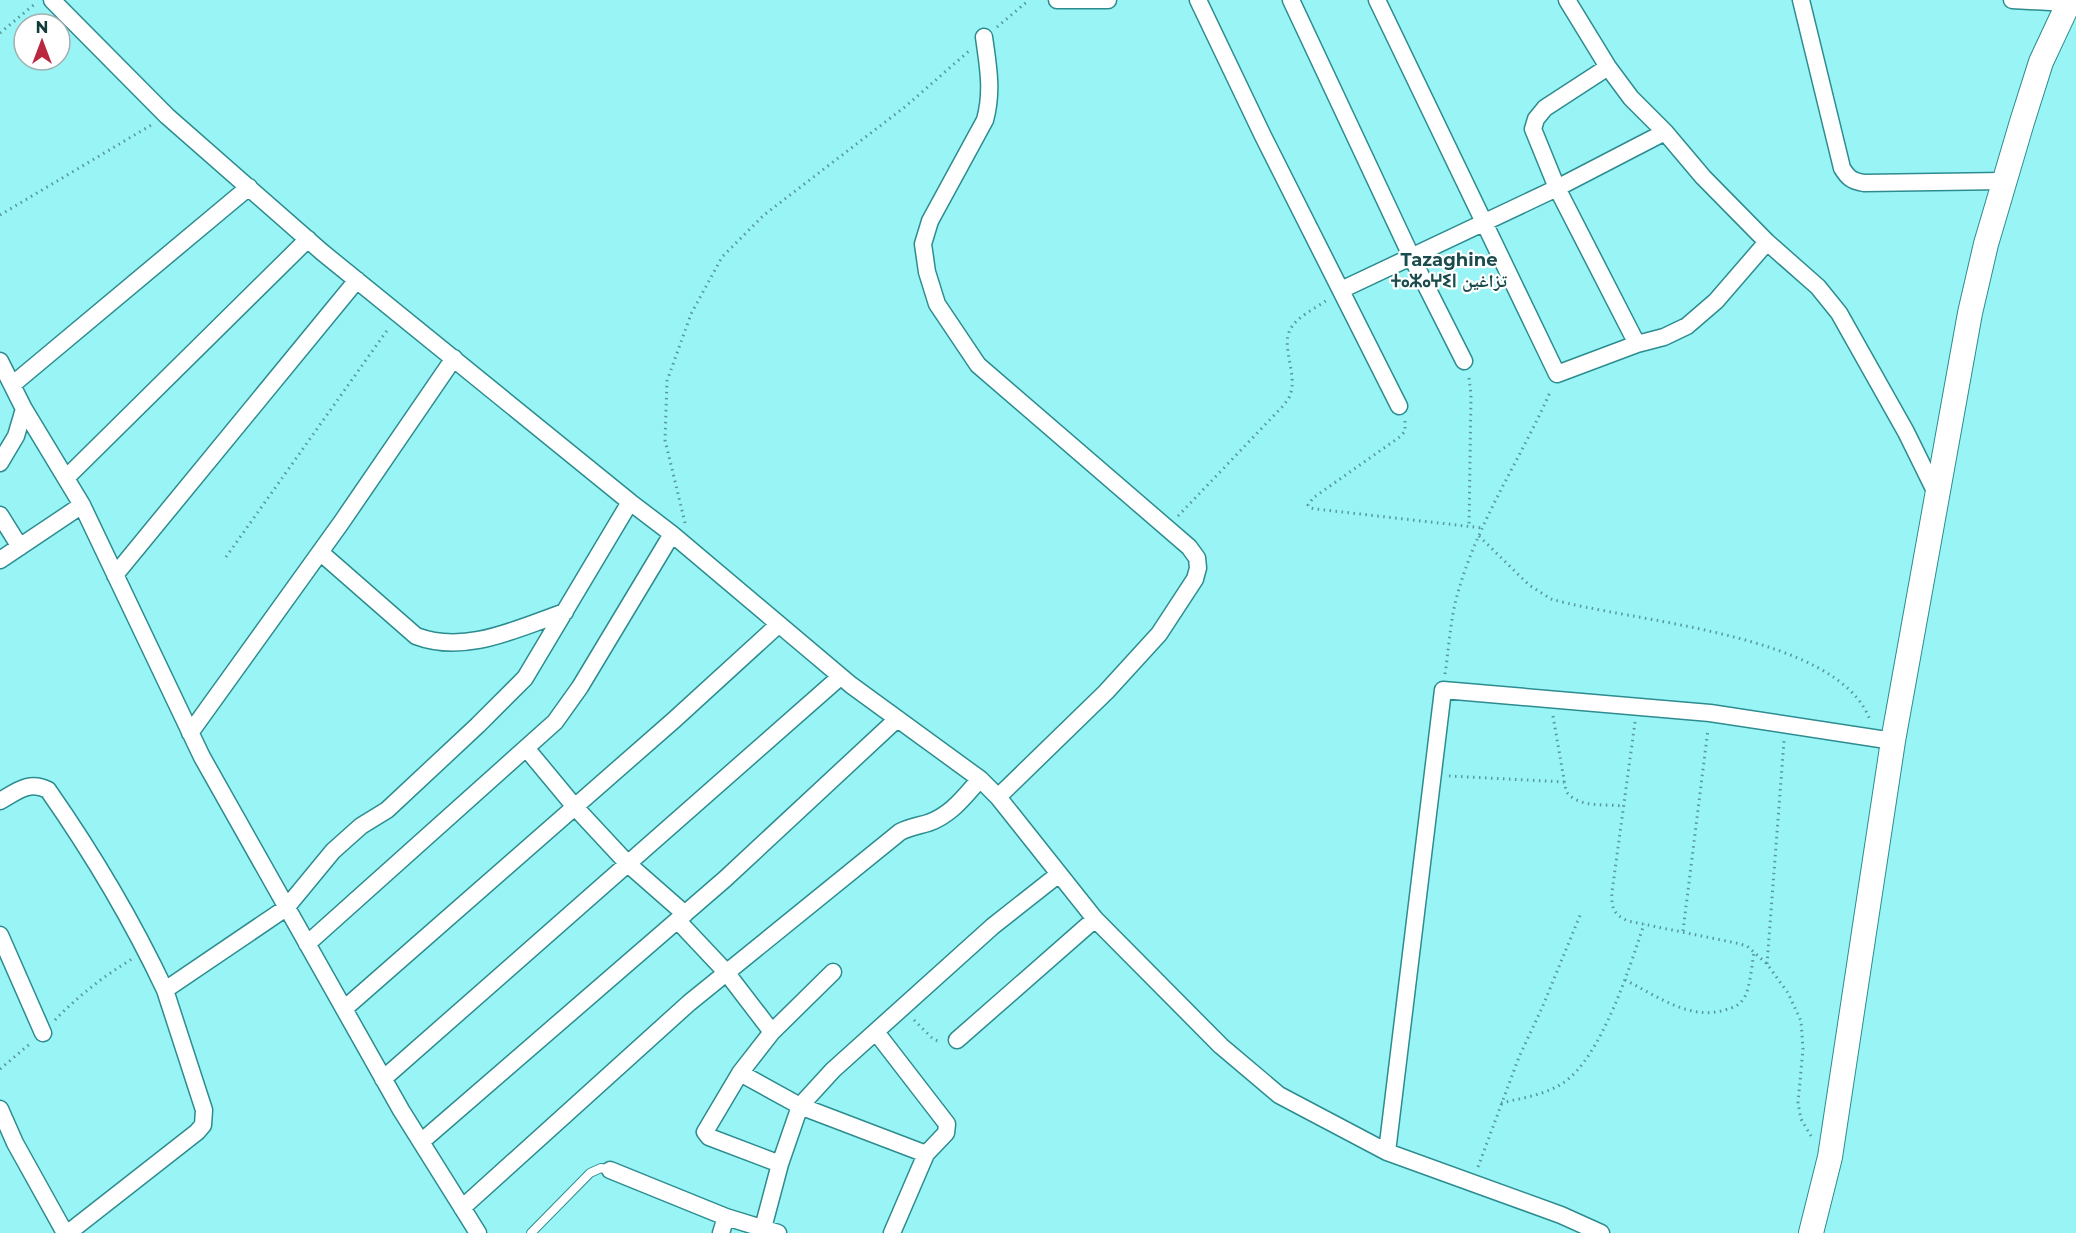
<svg xmlns="http://www.w3.org/2000/svg" width="2076" height="1233" font-family="Montserrat,'Noto Naskh Arabic','Noto Sans Tifinagh',sans-serif">
  <style>
    .lines { fill: none; stroke-linecap: round; stroke-linejoin: round }
    .lane-casing { stroke: #2d8c8f; stroke-width: 10 }
    .street-casing { stroke: #2d8c8f; stroke-width: 19 }
    .secondary-casing { stroke: #2d8c8f; stroke-width: 26 }
    .path { stroke: #57989a; stroke-width: 3; stroke-dasharray: 1.5 4.5; stroke-linecap: butt }
    .lane { stroke: #fff; stroke-width: 8 }
    .street { stroke: #fff; stroke-width: 16 }
    .secondary { stroke: #fff; stroke-width: 24 }
    .labels { text-anchor: middle; dominant-baseline: central; stroke-width: 4.5; stroke-linejoin: round; paint-order: stroke }
    .quarter-label { font-size: 18px; font-weight: bold; fill: #1b4c4d; stroke: #fff }
  </style>
  <rect width="100%" height="100%" fill="#99f4f6"/>
  <g class="lines">
    <defs>
      <path id="lane" d="M531 1233 590 1173 601 1168 610 1170"/>
      <path id="street" d="M52 0 167 116 322 252 630 502 672 534 851 685 980 779 998 797 1095 919 1221 1046 1279 1095 1387 1152 1561 1215 1601 1233
        M1057 0H1108
        M1198 0 1263 136 1399 406
        M1291 0 1412 258 1464 361
        M1377 0 1557 374 1637 344 1664 337 1687 326 1716 301 1767 242
        M1567 0 1608 67 1631 98 1665 132 1703 177 1767 242 1818 287 1839 313 1906 432 1937 495
        M1801 0 1842 168C1848 178 1852 181 1864 183L2004 181
        M2012 0 2068 3
        M984 37C988 66 993 91 985 120L930 221 923 244 927 272 937 304 978 365 1189 547 1197 558 1198 568 1195 579 1159 634 1106 692 998 797
        M1608 67 1545 108 1536 119 1533 129 1557 188 1637 344
        M1341 290 1557 188 1665 132
        M0 361 24 409 82 505 202 757 401 1110 478 1233
        M12 385 249 187
        M0 463 16 436 24 409
        M66 478 308 239
        M0 515 20 547
        M320 552 416 636C466 655 518 628 565 612
        M0 560 82 505
        M115 575 357 280
        M190 733 341 523 454 358
        M526 748 575 807 628 864 685 914
        M0 801C16 792 29 780 48 790 92 853 132 920 165 990
        M678 921 726 972 772 1032
        M0 935 43 1033
        M307 944 555 722 580 687 672 534
        M344 1009 674 720 778 625
        M876 1032 947 1124 946 1133 926 1154
        M957 1040 1095 919
        M740 1073 800 1106 926 1154 892 1233
        M383 1079 840 677
        M0 1109 15 1143 65 1233
        M421 1142 725 879 896 720
        M1387 1152 1443 690 1710 713 1893 741
        M780 1164 709 1137 705 1132 740 1073 772 1032 833 972
        M610 1170 726 1217 778 1233
        M462 1208 689 1003 900 832C910 827 918 826 928 823 951 815 964 797 980 779
        M763 1228 780 1164 800 1106 833 1070 993 926 1059 874
        M68 1233 197 1132 203 1125 204 1110 165 990 286 908 333 851 361 826 387 810 478 725 525 678 630 502
        M721 1233 726 1217"/>
      <path id="secondary" d="M1811 1233 1830 1157 1893 741 1970 313 1986 244 2022 122 2041 62 2070 0"/>
    </defs>
    <use href="#lane" class="lane-casing"/>
    <use href="#street" class="street-casing"/>
    <use href="#secondary" class="secondary-casing"/>
    <path class="path" d="M997 27 1029 0
      M0 33 36 3
      M0 215 153 124
      M1469 378 1471 395 1469 526
      M1405 421V431L1401 436 1313 498 1308 505 1310 508 1316 509 1483 528
      M1178 516 1282 407C1285 403 1289 399 1290 395 1298 376 1281 347 1290 330 1296 317 1316 308 1327 300
      M685 523 665 440 667 381 691 314 722 257 764 215 906 106 969 51
      M1479 536 1529 585 1551 599C1630 622 1838 633 1870 720
      M226 557 388 329
      M1445 674C1449 648 1450 621 1457 596 1477 522 1521 459 1551 390
      M1553 716 1566 791C1577 808 1605 804 1624 806
      M1635 722 1612 892C1611 908 1614 915 1628 921L1736 943 1747 946 1767 964 1788 993 1801 1021 1803 1049 1798 1103 1801 1119 1811 1136
      M1449 776 1565 782
      M1683 931 1708 729
      M1767 964 1784 741
      M1625 980C1656 995 1689 1021 1725 1010 1734 1007 1739 1006 1744 998 1750 989 1752 964 1754 952
      M55 1020C78 996 104 976 132 959
      M914 1020 933 1039 940 1042
      M0 1069 31 1043
      M1501 1103C1522 1098 1545 1095 1563 1083 1601 1058 1630 967 1644 924
      M1478 1167 1519 1057 1542 1008 1581 913"/>
    <use href="#lane" class="lane"/>
    <use href="#street" class="street"/>
    <use href="#secondary" class="secondary"/>
  </g>
  <g class="labels">
    <g class="quarter-label">
      <text x="1449" y="260">Tazaghine<tspan x="1449" dy="21">ⵜⴰⵣⴰⵖⵉⵏ تزاغين</tspan></text>
    </g>
  </g>
  <g transform="translate(42 42)"><circle r="28" fill="#ffffff" stroke="#a1b0b1" stroke-width="1.5"/>
  <path d="M0-4.5L10 22L0 15L-10 22Z" fill="#ba2840"/>
  <text y="-9" font-size="16" font-weight="bold" text-anchor="middle" fill="#133a3b">N</text>
  </g>
</svg>
